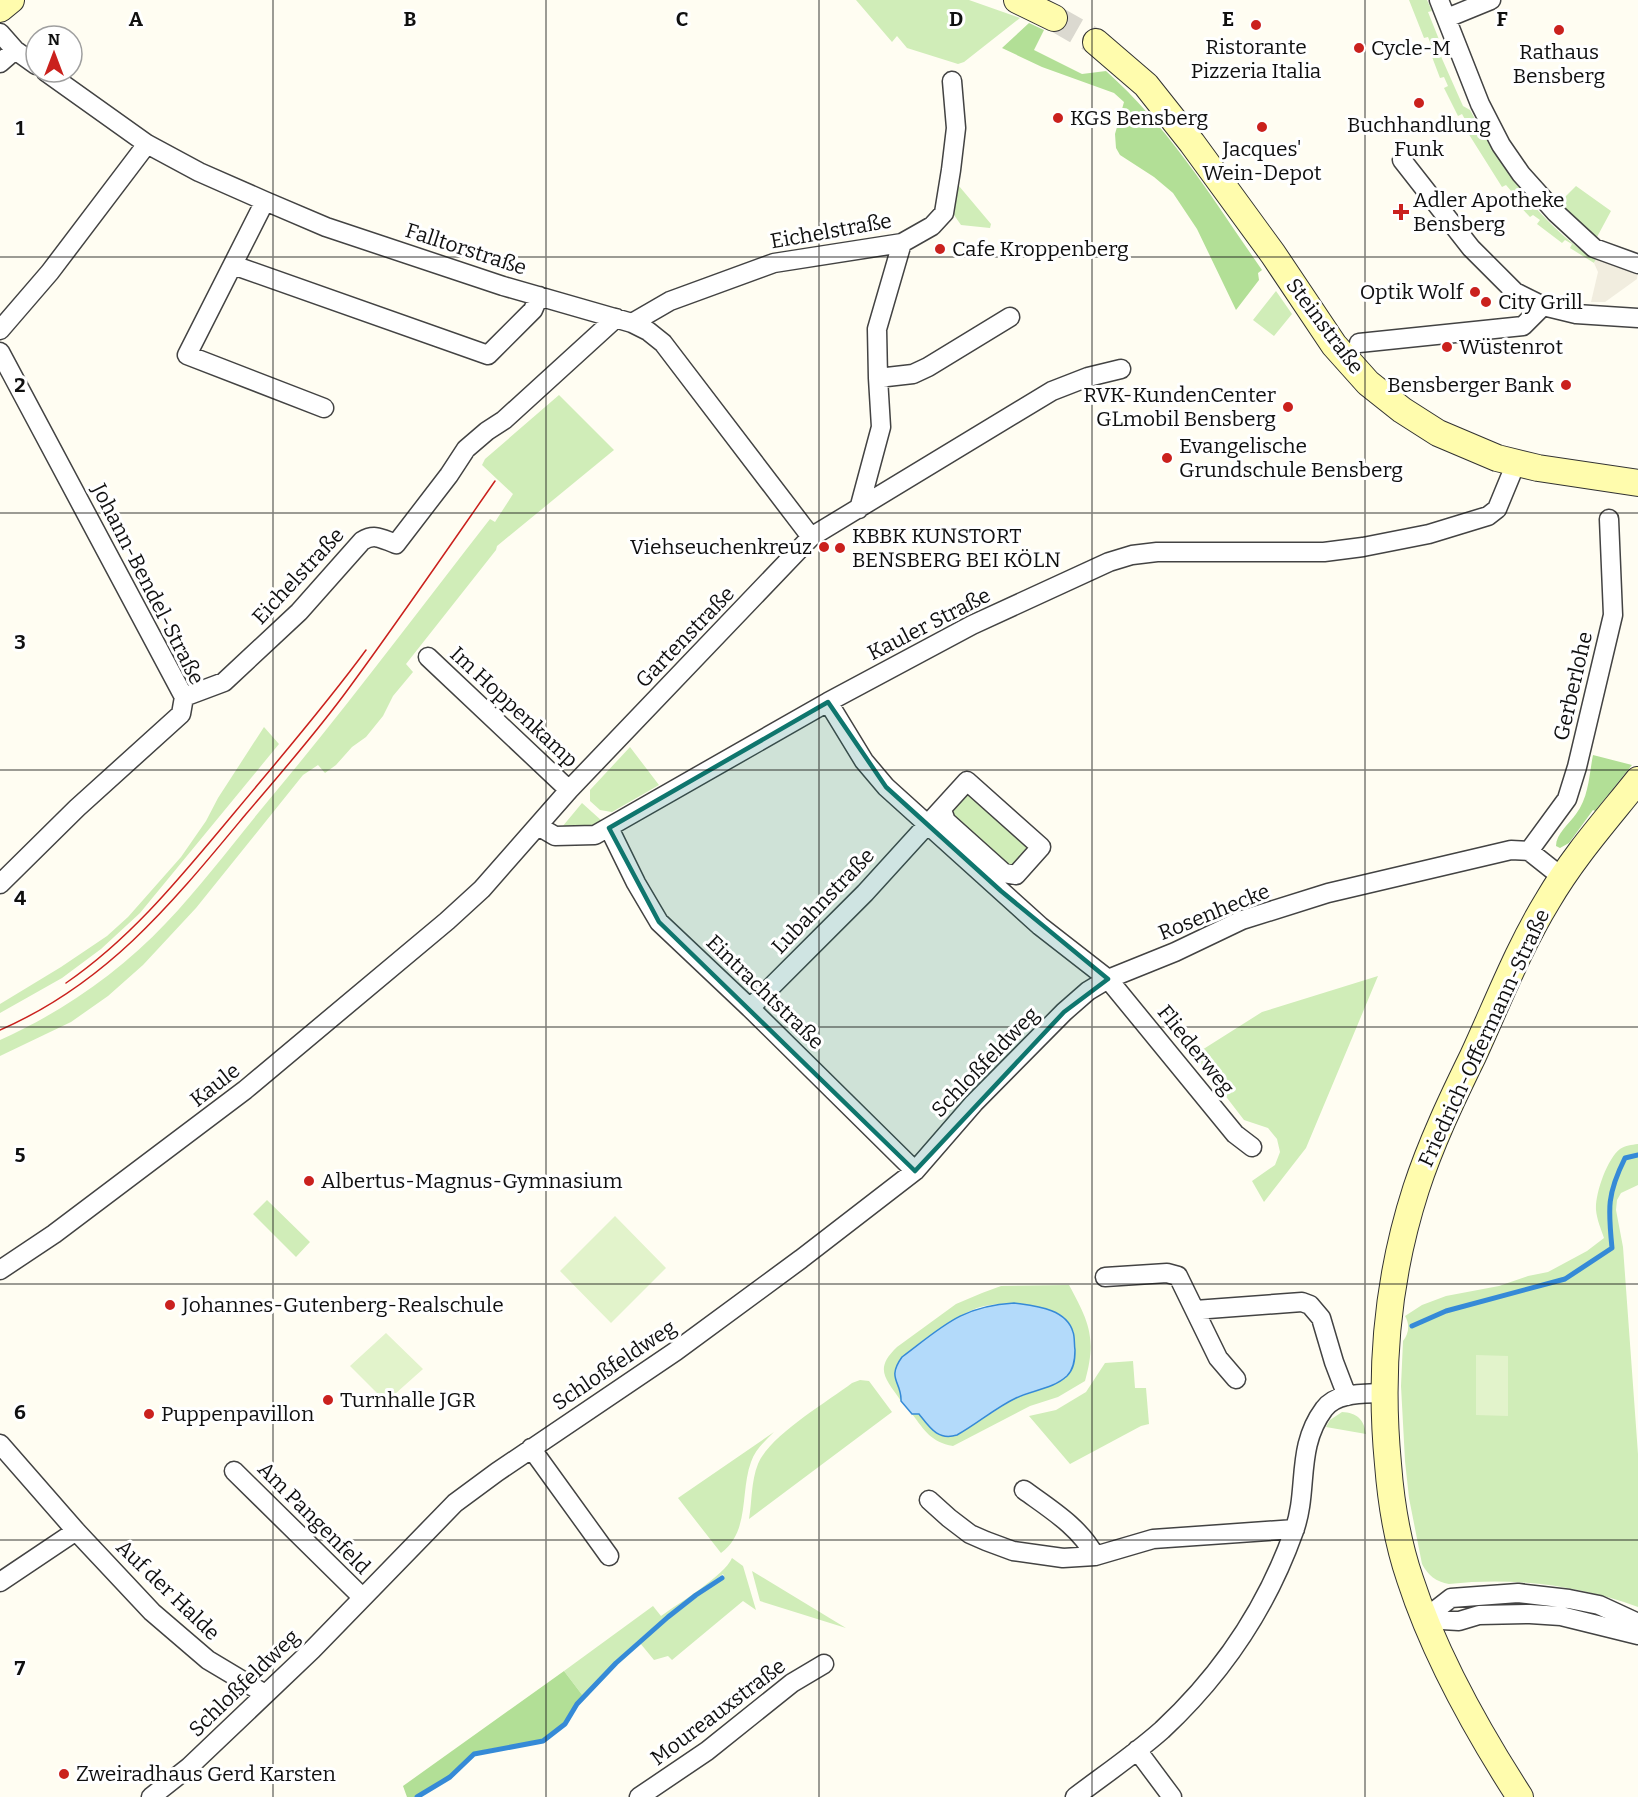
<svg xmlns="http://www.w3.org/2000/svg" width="1638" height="1797" font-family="Bitter,serif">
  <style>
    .green { fill: #d0edb8 }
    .forest { fill: #b2df96 }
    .pitch { fill: #e2f3cb }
    .plaza { fill: #f1eddf }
    .water { fill: #b3dafa; stroke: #358ad7; stroke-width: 1.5 }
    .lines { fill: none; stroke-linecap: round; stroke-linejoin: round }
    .stream { stroke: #358ad7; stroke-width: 5 }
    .secondary-tunnel { stroke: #dbd9d0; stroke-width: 26; stroke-dasharray: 26 13; stroke-linecap: butt }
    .street-casing { stroke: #434343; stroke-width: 21 }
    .secondary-casing { stroke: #323232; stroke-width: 28 }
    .street { stroke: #fff; stroke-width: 18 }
    .secondary { stroke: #fffcad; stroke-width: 26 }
    .tram { stroke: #ca211d; stroke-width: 1.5 }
    .marked { fill: #0f766e; fill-opacity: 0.2; stroke: #0f766e; stroke-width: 4.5; stroke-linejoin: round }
    .grid { fill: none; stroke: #101010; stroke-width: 1.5; stroke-opacity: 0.55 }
    .poi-dot { fill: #ca211d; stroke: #fff; stroke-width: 2 }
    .labels { text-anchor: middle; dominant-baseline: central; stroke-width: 6; stroke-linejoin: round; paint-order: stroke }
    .poi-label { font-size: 21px; fill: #101010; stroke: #fff; text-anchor: start }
    .street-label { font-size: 21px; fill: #101010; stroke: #fff }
    .grid-label { font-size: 20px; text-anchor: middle; font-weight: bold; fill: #101010; stroke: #fff; stroke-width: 6; stroke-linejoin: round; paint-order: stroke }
  </style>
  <rect width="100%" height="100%" fill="#fffdf2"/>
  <path class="green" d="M856 0H969L1020 18 964 62 958 64 907 48 897 36 892 42Z
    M1409 0H1427L1432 11 1428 12 1440 42 1439 52 1463 106 1470 110C1501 167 1540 225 1596 260L1594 263 1570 248 1572 244 1565 240 1562 243 1537 224 1540 220 1533 215 1530 217 1509 195 1512 192 1506 185 1502 187 1463 125 1467 123 1462 114 1458 116 1444 88 1448 86 1444 77 1440 78 1429 49 1432 47 1428 37 1424 38Z
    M959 186 991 224 990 228 961 225 954 215 955 187Z
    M1576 186 1611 211 1597 237 1559 203Z
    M1276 291 1292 314 1274 336 1253 320Z
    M559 395 614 450 497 546 496 550 406 664 413 672 393 696 383 716 366 737 352 747 336 765 325 773 318 765 303 775 196 908 143 965 108 996 71 1022 0 1056V1040C62 1012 119 973 166 923 202 885 234 842 268 801 345 709 417 613 490 519L495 522 513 494 482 465 485 459Z
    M264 727 279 744 140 913 101 949 62 978 0 1013V1004L61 967 107 936 128 917 181 857 206 821 218 798Z
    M630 747 659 785 612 812 600 810 590 801V790Z
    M965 788 1033 845 1015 871 1005 870 947 809Z
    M582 803 602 821 587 829 562 827Z
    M1378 976 1306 1148 1264 1202 1252 1181 1275 1165 1280 1152 1277 1139 1268 1128 1244 1120 1194 1055 1262 1012Z
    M1638 1144V1185L1621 1193 1617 1200 1616 1210 1623 1247 1638 1454V1607C1577 1585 1514 1577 1449 1584 1436 1582 1428 1575 1422 1564L1409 1498 1405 1461 1401 1386 1403 1341C1409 1334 1410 1324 1405 1316L1422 1305 1446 1296 1499 1286 1528 1276 1548 1272 1587 1251 1604 1238C1601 1229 1597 1220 1596 1210 1595 1194 1607 1159 1620 1149 1626 1145 1631 1145 1638 1144Z
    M267 1200 310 1242 296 1257 253 1214Z
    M1069 1285C1089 1322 1097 1338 1085 1381L1058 1397 1030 1406 953 1446C931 1442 925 1431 912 1414H919L934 1432 965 1430 1014 1399 1055 1384 1066 1378 1014 1303C1001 1304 989 1304 977 1308 960 1314 904 1350 897 1365 891 1379 902 1388 901 1401 885 1378 874 1369 897 1347L956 1304 982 1293 1001 1286Z
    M1133 1361 1135 1388H1146L1149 1424 1141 1426 1070 1464 1029 1416 1056 1410 1086 1392 1105 1363Z
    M860 1380 869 1381 892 1412 749 1519C752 1502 751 1481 758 1464 769 1436 827 1402 852 1383Z
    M1342 1412C1357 1413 1364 1419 1366 1434L1326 1427 1330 1420Z
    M774 1432C765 1441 755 1450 751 1462 740 1492 750 1532 721 1553L678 1498Z
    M732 1558 743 1566 756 1610 743 1601 672 1660 668 1656 654 1660 640 1643 664 1622 724 1576 723 1574C673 1610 623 1649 583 1696L564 1671 653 1606 661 1616C679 1603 724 1576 732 1558Z
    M752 1571 846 1628 760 1601Z"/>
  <path class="forest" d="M1029 23 1044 30 1034 50 1082 74 1106 71C1170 128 1214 201 1262 270L1258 273 1259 280 1236 310 1197 229 1173 193 1154 177 1120 155 1116 148 1115 134 1124 102 1114 93 1042 67 1002 48Z
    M1593 755 1632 765 1595 811 1593 810 1569 843 1560 848 1556 846C1556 834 1569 824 1576 814 1589 797 1589 775 1593 755Z
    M564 1671 583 1696 571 1710 565 1722 559 1729 540 1741 520 1746 495 1748 475 1752 444 1781 414 1797H407L403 1786Z"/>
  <path class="pitch" d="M615 1216 666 1268 611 1323 560 1271Z
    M386 1333 423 1369 386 1402 350 1366Z
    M1476 1355 1508 1356V1416L1476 1415Z"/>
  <path class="plaza" d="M1597 256 1638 271 1637 279 1605 302H1591L1598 272 1594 263Z"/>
  <path class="water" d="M1014 1303C1034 1306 1066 1308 1073 1332 1075 1337 1074 1345 1075 1350 1075 1360 1074 1369 1067 1376 1053 1389 1032 1390 1016 1398 995 1408 977 1424 957 1435 938 1441 930 1428 919 1414H912L901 1401C902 1382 886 1379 902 1357 942 1327 961 1306 1014 1303Z"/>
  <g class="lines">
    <path class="stream" d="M1412 1326 1446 1311 1565 1279 1612 1248C1608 1208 1607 1194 1625 1158L1638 1155
      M417 1797 450 1777 474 1754 543 1741 565 1724 577 1704 616 1663 668 1617 696 1595 722 1578"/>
    <path class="secondary-tunnel" d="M1054 18 1096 42"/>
    <defs>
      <path id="street" d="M1439 0 1480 104 1501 145 1521 174 1556 213 1594 248 1638 264
        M1447 18 1491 0
        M0 33 15 50 36 65
        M0 63 15 50
        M46 72 147 144 199 172 265 201 326 227 503 286 632 323 648 331 663 343 811 537
        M1402 160 1471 248 1515 292 1543 306 1576 314 1638 318
        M265 201 187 355 324 408
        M233 265 488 355 533 310 539 296
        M632 323 670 301 774 263 902 243 932 226 944 213 951 170 956 128 952 81
        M0 330 50 272 147 144
        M1359 343 1523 326 1543 306
        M0 352 184 697 181 714 77 808 0 884
        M878 378 913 374 928 367 1010 317
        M859 509 881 427 878 378 877 329 902 243
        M428 657 569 790
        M184 697 224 682 299 612 362 541C375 533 382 539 396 544L449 475 466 449 487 431 504 420 616 318
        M828 702 864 761 886 787 1040 926 1108 979 1235 1134 1252 1147
        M538 826 555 836 595 835 828 702 972 625 1109 562 1132 555 1157 552H1324L1363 547 1429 534 1488 516 1497 509 1516 463
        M609 828 636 883 659 922 750 1008 915 1171
        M1529 851 1567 799 1577 767 1613 615 1609 519
        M750 1008 865 893 967 781 1041 847 1016 875 1004 873 946 821 942 810
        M0 1270 54 1234 245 1090 447 921 482 889 569 790 811 537 1052 391 1088 377 1121 369
        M1105 1277 1167 1273 1178 1276 1218 1358 1236 1379
        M1195 1310 1302 1302 1310 1305 1321 1318 1334 1362 1347 1396
        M0 1444 76 1531 152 1612 208 1660 265 1694
        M531 1448 609 1556
        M234 1471 362 1597
        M1024 1490C1050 1509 1080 1527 1095 1556
        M929 1500 949 1518 970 1534 986 1541 1013 1551 1063 1558 1095 1556 1153 1539 1295 1529
        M0 1582 76 1531
        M1424 1619 1451 1598 1518 1593 1569 1599 1599 1605 1638 1623
        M1424 1619 1459 1621 1479 1615 1530 1614 1561 1616 1638 1635
        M1137 1750 1172 1797
        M151 1797 189 1767 312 1650 455 1503 497 1472 676 1351 801 1259 915 1171 974 1103 1064 1012 1088 991 1108 979 1175 952 1242 920 1328 893 1511 850 1529 851 1563 878
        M639 1797 707 1751 792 1683 824 1664
        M1075 1797C1104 1775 1135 1754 1162 1730 1221 1675 1267 1607 1294 1531 1309 1490 1295 1448 1324 1409 1336 1392 1364 1394 1383 1393"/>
      <path id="secondary" d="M1017 0 1054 18
        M0 9 11 0
        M1096 42 1146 85 1192 143 1273 254 1334 345 1368 383 1402 410 1438 433 1497 458 1538 468 1638 483
        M1520 1797C1476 1729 1435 1656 1410 1579 1397 1541 1391 1503 1388 1464 1379 1370 1387 1279 1416 1189 1431 1143 1452 1099 1473 1056 1497 1004 1518 949 1548 900 1573 857 1607 819 1638 780"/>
    </defs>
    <use href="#street" class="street-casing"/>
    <use href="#secondary" class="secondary-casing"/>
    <use href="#street" class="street"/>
    <use href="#secondary" class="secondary"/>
    <path class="tram" d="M66 983C133 937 183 874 235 812 279 759 325 706 366 650
      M0 1030C108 983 173 902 246 814 281 773 317 732 349 688 399 620 447 550 495 481"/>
  </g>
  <path class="marked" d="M828 702 886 787 1001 891 1108 979 1064 1012 915 1171 659 922 609 828Z"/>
  <path class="grid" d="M273 0V1797M546 0V1797M819 0V1797M1092 0V1797M1365 0V1797M0 257H1638M0 513H1638M0 770H1638M0 1027H1638M0 1284H1638M0 1540H1638"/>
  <g class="poi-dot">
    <circle cx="1256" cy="25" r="6"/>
    <circle cx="1559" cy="30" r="6"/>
    <circle cx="1359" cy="48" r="6"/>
    <circle cx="1419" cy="103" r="6"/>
    <circle cx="1058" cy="118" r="6"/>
    <circle cx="1262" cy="127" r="6"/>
    <path d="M1398 203h6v6h6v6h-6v6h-6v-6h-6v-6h6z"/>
    <circle cx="940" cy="249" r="6"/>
    <circle cx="1475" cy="292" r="6"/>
    <circle cx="1486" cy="302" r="6"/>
    <circle cx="1447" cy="347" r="6"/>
    <circle cx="1566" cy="385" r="6"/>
    <circle cx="1288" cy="407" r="6"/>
    <circle cx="1167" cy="458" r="6"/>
    <circle cx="824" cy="547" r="6"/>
    <circle cx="840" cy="548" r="6"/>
    <circle cx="309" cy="1181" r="6"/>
    <circle cx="170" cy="1305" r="6"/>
    <circle cx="328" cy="1400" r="6"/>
    <circle cx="149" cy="1414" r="6"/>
    <circle cx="64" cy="1774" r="6"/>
  </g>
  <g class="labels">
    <g class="poi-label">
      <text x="1256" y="47" text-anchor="middle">Ristorante<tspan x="1256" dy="24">Pizzeria Italia</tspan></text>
      <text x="1371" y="48">Cycle-M</text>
      <text x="1559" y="52" text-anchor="middle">Rathaus<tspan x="1559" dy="24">Bensberg</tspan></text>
      <text x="1070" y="118">KGS Bensberg</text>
      <text x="1419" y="125" text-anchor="middle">Buchhandlung<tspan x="1419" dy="24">Funk</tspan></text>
      <text x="1262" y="149" text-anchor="middle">Jacques'<tspan x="1262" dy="24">Wein-Depot</tspan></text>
      <text x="1413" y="200">Adler Apotheke<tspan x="1413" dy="24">Bensberg</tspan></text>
      <text x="952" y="249">Cafe Kroppenberg</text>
      <text x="1463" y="292" text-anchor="end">Optik Wolf</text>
      <text x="1498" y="302">City Grill</text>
      <text x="1459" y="347">Wüstenrot</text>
      <text x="1554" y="385" text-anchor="end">Bensberger Bank</text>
      <text x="1276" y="395" text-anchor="end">RVK-KundenCenter<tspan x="1276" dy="24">GLmobil Bensberg</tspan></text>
      <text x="1179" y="446">Evangelische<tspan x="1179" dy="24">Grundschule Bensberg</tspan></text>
      <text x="852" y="536">KBBK KUNSTORT<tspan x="852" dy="24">BENSBERG BEI KÖLN</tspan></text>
      <text x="812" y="547" text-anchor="end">Viehseuchenkreuz</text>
      <text x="321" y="1181">Albertus-Magnus-Gymnasium</text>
      <text x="182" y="1305">Johannes-Gutenberg-Realschule</text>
      <text x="340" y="1400">Turnhalle JGR</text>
      <text x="161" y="1414">Puppenpavillon</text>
      <text x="76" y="1774">Zweiradhaus Gerd Karsten</text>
    </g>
    <g class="street-label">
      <text transform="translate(831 231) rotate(-10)">Eichelstraße</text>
      <text transform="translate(466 249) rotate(18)">Falltorstraße</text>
      <text transform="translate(1325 326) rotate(53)">Steinstraße</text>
      <text transform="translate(298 576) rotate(-47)">Eichelstraße</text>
      <text transform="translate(148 584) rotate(63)">Johann-Bendel-Straße</text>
      <text transform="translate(929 624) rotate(-27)">Kauler Straße</text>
      <text transform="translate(685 637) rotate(-46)">Gartenstraße</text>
      <text transform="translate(1573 686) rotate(-77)">Gerberlohe</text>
      <text transform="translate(514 707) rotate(43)">Im Hoppenkamp</text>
      <text transform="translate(823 901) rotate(-46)">Lubahnstraße</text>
      <text transform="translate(1214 912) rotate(-22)">Rosenhecke</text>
      <text transform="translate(765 992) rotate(44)">Eintrachtstraße</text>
      <text transform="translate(1484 1038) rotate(-65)">Friedrich-Offermann-Straße</text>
      <text transform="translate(1196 1050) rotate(51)">Fliederweg</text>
      <text transform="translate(985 1062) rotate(-46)">Schloßfeldweg</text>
      <text transform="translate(215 1085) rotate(-38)">Kaule</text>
      <text transform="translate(614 1365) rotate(-34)">Schloßfeldweg</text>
      <text transform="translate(314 1518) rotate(45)">Am Pangenfeld</text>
      <text transform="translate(168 1590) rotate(44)">Auf der Halde</text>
      <text transform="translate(244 1683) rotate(-44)">Schloßfeldweg</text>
      <text transform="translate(718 1712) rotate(-37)">Moureauxstraße</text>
    </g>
  </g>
  <g class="grid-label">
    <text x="136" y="26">A</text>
    <text x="410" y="26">B</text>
    <text x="682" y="26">C</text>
    <text x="956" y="26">D</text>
    <text x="1228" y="26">E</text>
    <text x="1502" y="26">F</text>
    <text x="20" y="135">1</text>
    <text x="20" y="392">2</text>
    <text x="20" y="649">3</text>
    <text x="20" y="905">4</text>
    <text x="20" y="1162">5</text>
    <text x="20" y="1419">6</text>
    <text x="20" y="1675">7</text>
  </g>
  <g transform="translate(54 54)"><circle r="28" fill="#ffffff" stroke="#9f9f9f" stroke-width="1.5"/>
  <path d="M0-4.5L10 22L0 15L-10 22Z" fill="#ca211d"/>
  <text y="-9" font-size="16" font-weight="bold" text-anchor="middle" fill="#101010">N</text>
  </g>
</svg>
